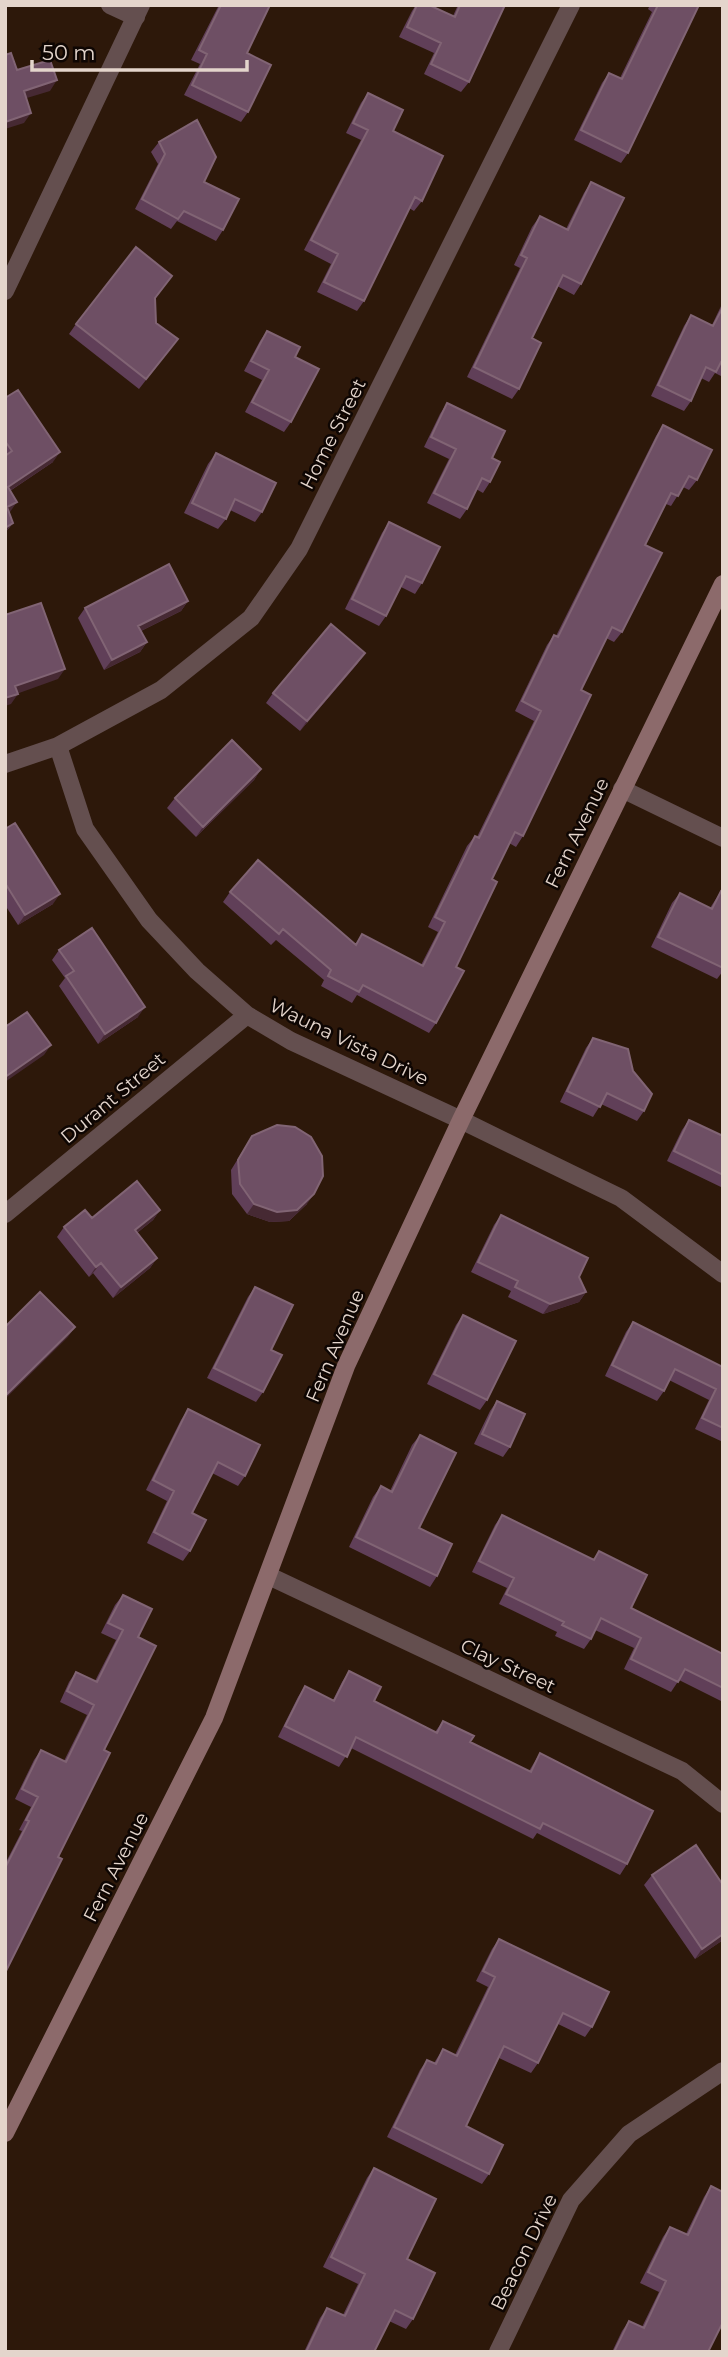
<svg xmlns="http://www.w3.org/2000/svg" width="728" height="2357" font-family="Montserrat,sans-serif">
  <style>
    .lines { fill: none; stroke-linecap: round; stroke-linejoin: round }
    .street { stroke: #644f4f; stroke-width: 18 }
    .secondary { stroke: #8c6a6b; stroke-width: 18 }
    .wall { fill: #603f58 }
    .shaded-wall { fill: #462933 }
    .building { fill: #6e4f64; stroke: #816474; stroke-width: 2 }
    .labels { text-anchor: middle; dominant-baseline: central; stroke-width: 5; stroke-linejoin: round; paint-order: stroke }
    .street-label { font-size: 19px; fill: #e4d5cc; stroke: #0e0603 }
  </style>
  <rect width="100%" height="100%" fill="#2d180a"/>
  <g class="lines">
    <path class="street" d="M110 5 136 17
      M5 291 141 5
      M58 746 85 829 149 920 197 971 247 1015 291 1041 461 1120 621 1198 723 1274
      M5 764 58 746 161 690 251 618 299 549 571 5
      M622 789 723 838
      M5 1214 247 1015
      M269 1576 682 1771 723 1804
      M498 2352 571 2200 629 2134 723 2071"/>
    <path class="secondary" d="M5 2133 214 1718 346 1366 461 1120 723 584"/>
  </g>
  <path class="wall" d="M219 5H270L247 53 248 112 241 122 184 95 200 64 191 60Z
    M416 5H429L453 16 458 5H505L469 82 461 92 424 74 434 53 399 37 412 11Z
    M650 5H699L628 153 621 163 574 140 602 83 609 73 620 78 652 12 648 9Z
    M368 93 393 131 422 201 414 211 409 208 364 301 357 311 317 292 331 264 304 250 361 140 346 133 361 103Z
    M159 142 204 182 223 230 216 241 177 221 171 229 135 209 158 164 151 152Z
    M591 182 581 284 574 295 557 286 532 338 519 389 512 399 467 377 520 268 514 265 532 227 540 216 566 229 584 193Z
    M172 276 155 299 156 323 178 339 139 389 69 334 76 324Z
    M723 302V377L715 373 709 382 701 378 691 401 684 411 651 396 684 326 691 315 712 325Z
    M267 331 295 357 291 422 284 432 245 412 262 380 244 371 260 341Z
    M5 398 53 462 10 491V512L9 513 13 523 5 533Z
    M447 403 492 458 490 482 483 493 476 489 467 509 460 519 427 503 449 459 424 447 440 414Z
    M663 425 697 480 689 490 683 487 671 506 666 504 645 545 622 632 614 642 606 638 581 690 523 836 516 847 509 843 492 879 456 967 436 1023 429 1033 357 995 352 1003 321 986 324 980 276 940 271 945 223 902 230 892 355 945 362 934 421 965 438 932 428 927 467 846 475 836 477 837 534 721 515 711 547 645 554 635 556 636 656 436Z
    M216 453 262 512 255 522 230 510 226 519 218 529 184 513 208 464Z
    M389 522 422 583 415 594 401 587 386 616 379 626 345 609 382 533Z
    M188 601 181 611 141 631 147 642 140 652 104 670 78 618 85 608Z
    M358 663 300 731 266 703 273 693Z
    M261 769 254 780 196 837 167 808 175 798Z
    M5 829 53 904 18 925 5 905Z
    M721 891 723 892V971L717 979 651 947 672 903 680 893 710 908Z
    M59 950 138 1017 98 1044 59 986 65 978 52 960Z
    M593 1038 644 1111 637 1121 601 1104 593 1117 560 1102 586 1048Z
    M689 1120 723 1136V1188L667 1161 682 1130Z
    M252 1136 307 1204 289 1221 270 1222 247 1214 232 1194 231 1170Z
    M160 1210 153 1220 137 1233 157 1258 150 1268 113 1298 93 1273 89 1277 57 1237 64 1227 92 1218Z
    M501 1215 579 1277 586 1292 579 1302 543 1314 508 1297 511 1291 471 1272 494 1225Z
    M255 1287 271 1350 263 1392 256 1402 207 1378 248 1297Z
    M463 1315 487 1400 480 1410 427 1384 456 1325Z
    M633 1322 723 1367V1442L695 1429 709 1400 669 1380 664 1391 657 1401 605 1376 626 1332Z
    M497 1401 510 1447 503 1457 474 1444 490 1411Z
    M188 1409 245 1476 238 1486 212 1473 192 1513 190 1551 183 1561 147 1543 167 1501 146 1490 181 1420Z
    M420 1435 419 1528 437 1576 430 1587 349 1547 373 1497 381 1486 390 1491 412 1445Z
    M502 1515 593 1560 599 1551 631 1608 723 1654V1702L679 1680 671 1692 624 1669 634 1648 595 1630 591 1639 584 1649 555 1636 557 1632 499 1604 507 1588 472 1572 495 1525Z
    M123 1595 138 1637 104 1750 58 1857 5 1973V1864L22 1831 19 1830 31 1807 15 1799 34 1760 41 1750 64 1761 87 1715 60 1702 69 1682 76 1672 95 1681 116 1640 101 1633 115 1605Z
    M349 1671 374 1701 435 1732 443 1721 470 1742 529 1771 540 1753 627 1864 620 1875 537 1833 533 1839 351 1748 339 1767 278 1737 298 1697 305 1686 333 1700 342 1682Z
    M652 1875 723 1885V1940L695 1959 644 1885Z
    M499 1939 592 2027 585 2037 558 2024 538 2063 531 2073 499 2058 466 2126 489 2174 482 2184 387 2137 420 2070 427 2060 434 2063 443 2049 455 2055 488 1987 476 1981 492 1949Z
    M374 2168 407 2259 413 2319 406 2329 389 2321 374 2352H304L320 2318 327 2308 343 2315 358 2284 323 2267 367 2178Z
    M711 2186 708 2352H612L622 2331 629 2321 642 2327 659 2292 640 2283 663 2237 670 2227 686 2234 704 2197Z"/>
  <path class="shaded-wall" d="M57 80 50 91 17 101 24 91Z
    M31 113 24 123 5 129V122Z
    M60 452 53 462 5 494 8 487Z
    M17 502 10 512 5 514 7 507Z
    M13 523 5 533V528Z
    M188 601 181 611 131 636 138 626Z
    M147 642 140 652 104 670 112 660Z
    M365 653 358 663 300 731 307 721Z
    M65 669 58 679 8 697 15 686Z
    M18 694 11 704 5 706V698Z
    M261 769 254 780 196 837 203 827Z
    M60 894 53 904 18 925 25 915Z
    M145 1007 138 1017 98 1044 105 1034Z
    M51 1045 44 1055 5 1082V1077Z
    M314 1194 307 1204 289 1221 270 1222 247 1214 254 1204Z
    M160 1210 153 1220 128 1240 135 1230Z
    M157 1258 150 1268 113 1298 121 1287Z
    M101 1263 93 1273 89 1277 96 1267Z
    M586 1292 579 1302 543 1314 550 1304Z
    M75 1327 68 1337 5 1399 7 1394Z
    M723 1934V1940L695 1959 702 1949Z"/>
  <path class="building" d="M221 5H270L247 53 271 65 248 112 192 85 207 54 199 50Z
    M417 5H429L455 17 460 5H505L469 82 431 64 441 43 407 27Z
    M658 5H699L628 153 581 130 609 73 622 79Z
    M11 53 17 70 50 60 57 80 24 91 31 113 5 122V55Z
    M368 93 403 110 393 131 443 156 422 201 415 197 364 301 324 282 338 254 311 240 368 130 353 123Z
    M197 120 216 157 204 182 239 199 223 230 184 211 178 219 142 199 165 154 159 142Z
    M591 182 624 198 581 284 563 275 532 338 541 343 519 389 474 367 527 258 521 255 540 216 568 230Z
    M136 247 172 276 155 298 156 323 178 339 146 379 76 324Z
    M723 307V363L721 362 716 372 706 367 691 401 658 385 691 315 713 326Z
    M267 331 300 347 295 357 319 369 291 422 252 402 269 370 251 361Z
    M18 390 60 452 8 487 17 502 7 507 13 523 5 528V456L12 451 5 441V398Z
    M447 403 505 431 492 458 500 462 490 482 482 478 467 509 434 493 456 449 431 437Z
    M663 425 712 450 697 480 689 476 678 496 671 493 645 545 662 553 622 632 612 627 581 690 591 695 523 836 515 832 492 879 497 882 456 967 464 971 436 1023 363 985 359 992 328 976 331 970 283 929 279 934 230 892 258 860 356 945 362 934 423 966 445 922 435 917 475 836 479 838 541 711 522 701 554 635 558 637Z
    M216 453 276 483 262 512 235 499 226 519 192 503Z
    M389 522 440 547 422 583 406 576 386 616 352 599Z
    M169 564 188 601 138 626 147 642 112 660 85 608Z
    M41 603 65 669 15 686 18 694 5 698V615Z
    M331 624 365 653 307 721 273 693Z
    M232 740 261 769 203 827 175 798Z
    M15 823 60 894 25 915 5 883V829Z
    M721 891 723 892V968L658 937 680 893 712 909Z
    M92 928 145 1007 105 1034 66 976 74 971 59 950Z
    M27 1012 51 1045 5 1077V1027Z
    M593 1038 628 1049 633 1071 652 1094 644 1111 607 1093 600 1107 567 1091Z
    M689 1120 723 1136V1175L674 1151Z
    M277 1125 295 1127 311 1137 322 1156 323 1176 314 1194 297 1210 277 1212 254 1204 240 1184 238 1160 252 1136Z
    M137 1181 160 1210 135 1230 157 1258 121 1287 101 1263 96 1267 64 1227 85 1210 92 1218Z
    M501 1215 588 1258 579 1277 586 1292 550 1304 515 1287 518 1281 478 1262Z
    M255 1287 293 1305 271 1350 282 1355 263 1392 214 1368Z
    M40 1292 75 1327 7 1394 5 1392V1327Z
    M463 1315 516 1341 487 1400 434 1374Z
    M633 1322 723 1367V1428L702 1418 716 1389 675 1369 664 1391 612 1365Z
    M497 1401 525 1414 510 1447 482 1434Z
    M188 1409 260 1445 245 1476 218 1462 192 1513 206 1520 190 1551 154 1532 174 1491 153 1480Z
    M420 1435 456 1453 419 1528 452 1544 437 1576 356 1537 381 1486 392 1492Z
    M502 1515 594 1560 599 1551 647 1575 631 1608 723 1654V1688L685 1669 678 1682 631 1659 641 1638 601 1618 591 1639 562 1625 564 1622 506 1594 514 1578 479 1561Z
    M123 1595 152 1609 138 1637 156 1646 104 1750 110 1753 58 1857 62 1859 5 1973V1868L29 1821 26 1820 38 1797 22 1789 41 1750 66 1762 94 1705 67 1691 76 1672 97 1682 123 1630 108 1623Z
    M349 1671 381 1687 374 1701 437 1733 443 1721 474 1736 470 1742 531 1772 540 1753 653 1811 627 1864 543 1823 540 1829 356 1737 347 1757 285 1726 305 1686 334 1701Z
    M696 1845 723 1885V1934L702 1949 652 1875Z
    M499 1939 609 1992 592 2027 563 2013 538 2063 504 2046 466 2126 503 2145 489 2174 394 2127 427 2060 436 2064 443 2049 457 2056 495 1977 483 1971Z
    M374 2168 436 2199 407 2259 435 2273 413 2319 395 2310 374 2352H306L327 2308 345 2316 365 2274 331 2257Z
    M711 2186 723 2192V2322L708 2352H614L629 2321 644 2328 666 2281 648 2272 670 2227 688 2235Z"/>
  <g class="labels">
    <g class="street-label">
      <text transform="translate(333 434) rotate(-63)">Home Street</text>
      <text transform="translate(577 833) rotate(-64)">Fern Avenue</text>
      <text transform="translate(349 1042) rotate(26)">Wauna Vista Drive</text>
      <text transform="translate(113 1098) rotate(-40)">Durant Street</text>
      <text transform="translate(335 1346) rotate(-67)">Fern Avenue</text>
      <text transform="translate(508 1666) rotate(25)">Clay Street</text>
      <text transform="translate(116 1867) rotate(-63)">Fern Avenue</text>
      <text transform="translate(524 2252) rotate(-64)">Beacon Drive</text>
    </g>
  </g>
  <rect width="728" height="2357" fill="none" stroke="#e4d5cc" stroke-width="14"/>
  <path d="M32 60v10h215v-10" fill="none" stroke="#e4d5cc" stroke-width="3.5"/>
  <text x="42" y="60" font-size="21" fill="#e4d5cc" stroke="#0e0603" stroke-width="5" paint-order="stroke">50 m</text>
</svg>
